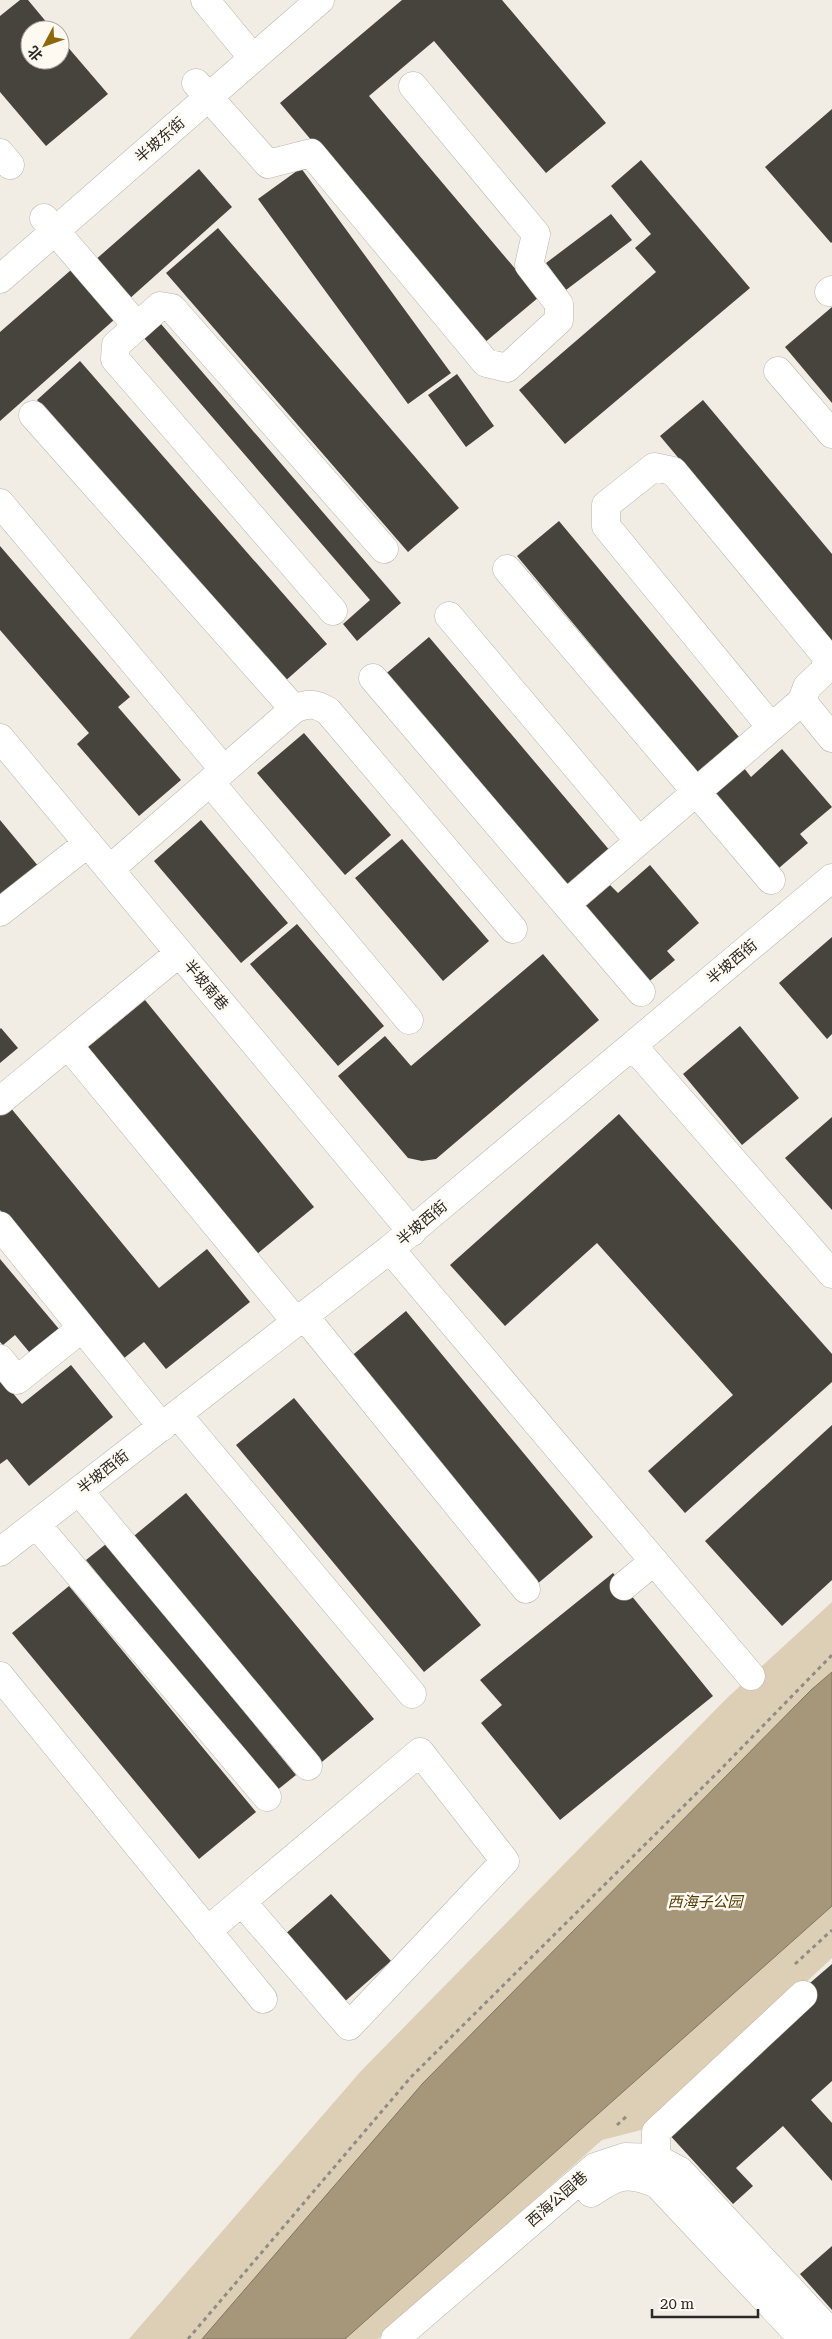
<svg xmlns="http://www.w3.org/2000/svg" width="832" height="2339" font-family="'Roboto Serif','Noto Sans SC',serif">
  <style>
    .green { fill: #ddcfb5 }
    .water { fill: #a6967a; stroke: #817561 }
    .building { fill: #47443d }
    .lines { fill: none; stroke-linecap: round; stroke-linejoin: round }
    .minor-casing { stroke: #bab6ae; stroke-width: 29 }
    .path { stroke: #8f8c87; stroke-width: 3; stroke-dasharray: 4 4; stroke-linecap: butt }
    .minor { stroke: #fff; stroke-width: 28 }
    .labels { text-anchor: middle; dominant-baseline: central; stroke-width: 5; stroke-linejoin: round; paint-order: stroke }
    .street-label { font-size: 15px; fill: #2a2926; stroke: #fef9f1 }
    .park-label { font-size: 15px; font-style: italic; fill: #523b02; stroke: #fef9f1 }
  </style>
  <rect width="100%" height="100%" fill="#f1ece4"/>
  <path class="green" d="M832 1602V1958L649 2128 602 2140 378 2339H129L361 2071 727 1698Z"/>
  <path class="water" d="M832 1672V1906L345 2339H202L423 2083 811 1690Z"/>
  <path class="building" d="M20 0H28L53 30H30V60H60V38L108 94 46 146 0 92V16Z
    M402 0H502L606 123 546 173 434 41 369 96 539 297 483 344 280 103Z
    M832 109V242L831 243 765 167Z
    M641 160 750 288 565 444 519 390 656 272 635 248 651 234 611 186Z
    M301 168 451 373 408 404 258 199Z
    M199 169 232 207 128 300 94 261Z
    M611 214 632 240 566 290 546 263Z
    M218 228 459 508 408 552 166 273Z
    M71 270 115 319 0 421V332Z
    M832 307V403L785 347Z
    M161 324 401 603 357 641 343 624 370 600 144 338Z
    M80 361 327 644 284 682 37 400Z
    M457 374 494 426 466 447 428 395Z
    M703 400 832 554V641L660 436Z
    M559 521 739 737 697 772 517 556Z
    M0 546 130 697 118 707 181 780 139 816 77 744 89 733 0 630Z
    M429 637 611 852 564 892 382 677Z
    M304 733 391 835 345 875 257 773Z
    M782 749 832 807 800 834 808 843 779 868 715 793 744 768 751 777Z
    M0 820 39 867 0 898Z
    M201 820 288 923 241 963 154 861Z
    M402 839 489 941 443 981 355 878Z
    M650 865 699 923 667 951 675 960 646 984 582 909 610 885 618 893Z
    M297 924 384 1026 338 1066 250 964Z
    M832 937V1034L827 1039 779 983Z
    M543 954 599 1020 436 1159 422 1161 408 1158 338 1076 385 1036 411 1066Z
    M145 1000 314 1207 257 1254 88 1047Z
    M740 1026 799 1098 742 1145 683 1074Z
    M1 1028 18 1048 0 1063V1029Z
    M10 1107 159 1288 207 1249 250 1302 166 1369 144 1342 123 1359 0 1210V1115Z
    M619 1114 832 1354V1382L685 1513 648 1471 733 1395 597 1243 505 1326 450 1265Z
    M832 1117V1210L785 1158Z
    M0 1259 59 1329 30 1353 15 1335 3 1345 0 1342Z
    M406 1311 593 1537 536 1585 349 1358Z
    M71 1365 113 1417 29 1486 7 1459 0 1464V1378L22 1404Z
    M294 1398 481 1625 424 1672 236 1445Z
    M832 1425V1580L782 1626 705 1541Z
    M186 1493 374 1719 317 1766 129 1540Z
    M106 1544 296 1775 276 1791 86 1560Z
    M613 1573 713 1696 560 1820 481 1723 502 1705 480 1680Z
    M69 1586 256 1812 199 1859 12 1633Z
    M331 1894 391 1961 343 2003 284 1935Z
    M832 1964V2081L811 2100 832 2123V2181L783 2126 736 2168 753 2186 733 2204 666 2131 803 1989Z
    M832 2246V2310L800 2274Z"/>
  <g class="lines">
    <defs>
      <path id="minor" d="M205 0 253 58
        M196 83 268 164 311 153 486 363 507 368 559 320V304L529 265 536 234 413 86
        M0 153 10 165
        M44 218 137 326
        M0 279 320 0
        M829 292 832 290
        M778 371 832 434
        M33 415 294 709
        M0 503 224 770
        M507 569 771 880
        M333 611 115 359 116 345 160 306 172 308 384 549
        M449 616 639 841
        M373 678 641 992
        M802 701 832 738
        M0 738 412 1232
        M210 782 409 1020
        M110 869 294 709C308 703 315 703 328 711L513 929
        M566 904 802 701 807 687 825 670 827 657 673 471 654 467 606 505V526L771 727
        M0 912 88 843
        M68 1045 297 1323
        M633 1046 832 1274
        M0 1101 179 953
        M0 1226 162 1427
        M390 1249 751 1676
        M305 1317 526 1589
        M0 1359 17 1380 82 1328
        M178 1415 412 1694
        M79 1491 308 1766
        M36 1524 267 1797
        M0 1552 390 1249 832 878
        M624 1586 654 1561
        M0 1676 263 1999
        M207 1931 420 1752 505 1861 349 2026 242 1902
        M656 2158V2132L803 1995
        M591 2193C617 2175 627 2171 657 2184L803 2339
        M395 2339 595 2167 625 2157 656 2158 680 2171 832 2334"/>
    </defs>
    <use href="#minor" class="minor-casing"/>
    <path class="path" d="M795 1964 832 1930
      M617 2125 627 2116
      M188 2339 411 2077 720 1770 832 1655"/>
    <use href="#minor" class="minor"/>
  </g>
  <g class="labels">
    <g class="street-label">
      <text transform="translate(160 140) rotate(-41)">半坡东街</text>
      <text transform="translate(732 962) rotate(-40)">半坡西街</text>
      <text transform="translate(206 985) rotate(50)">半坡南巷</text>
      <text transform="translate(422 1223) rotate(-40)">半坡西街</text>
      <text transform="translate(103 1472) rotate(-38)">半坡西街</text>
      <text transform="translate(557 2199) rotate(-41)">西海公园巷</text>
    </g>
    <g class="park-label">
      <text x="705" y="1902">西海子公园</text>
    </g>
  </g>
  <g transform="translate(45 45) rotate(229)"><circle r="24" fill="#fef9f1" stroke="#a9a6a0"/>
  <path d="M0-4L9 19L0 12L-9 19Z" fill="#8d680b"/>
  <text y="-8" font-size="14" font-weight="bold" text-anchor="middle" fill="#2a2926">北</text>
  </g>
  <path d="M652 2309v8h106v-8" fill="none" stroke="#2a2926" stroke-width="2.5"/>
  <text x="660" y="2309" font-size="15" fill="#2a2926" stroke="#fef9f1" stroke-width="4" paint-order="stroke">20 m</text>
</svg>
